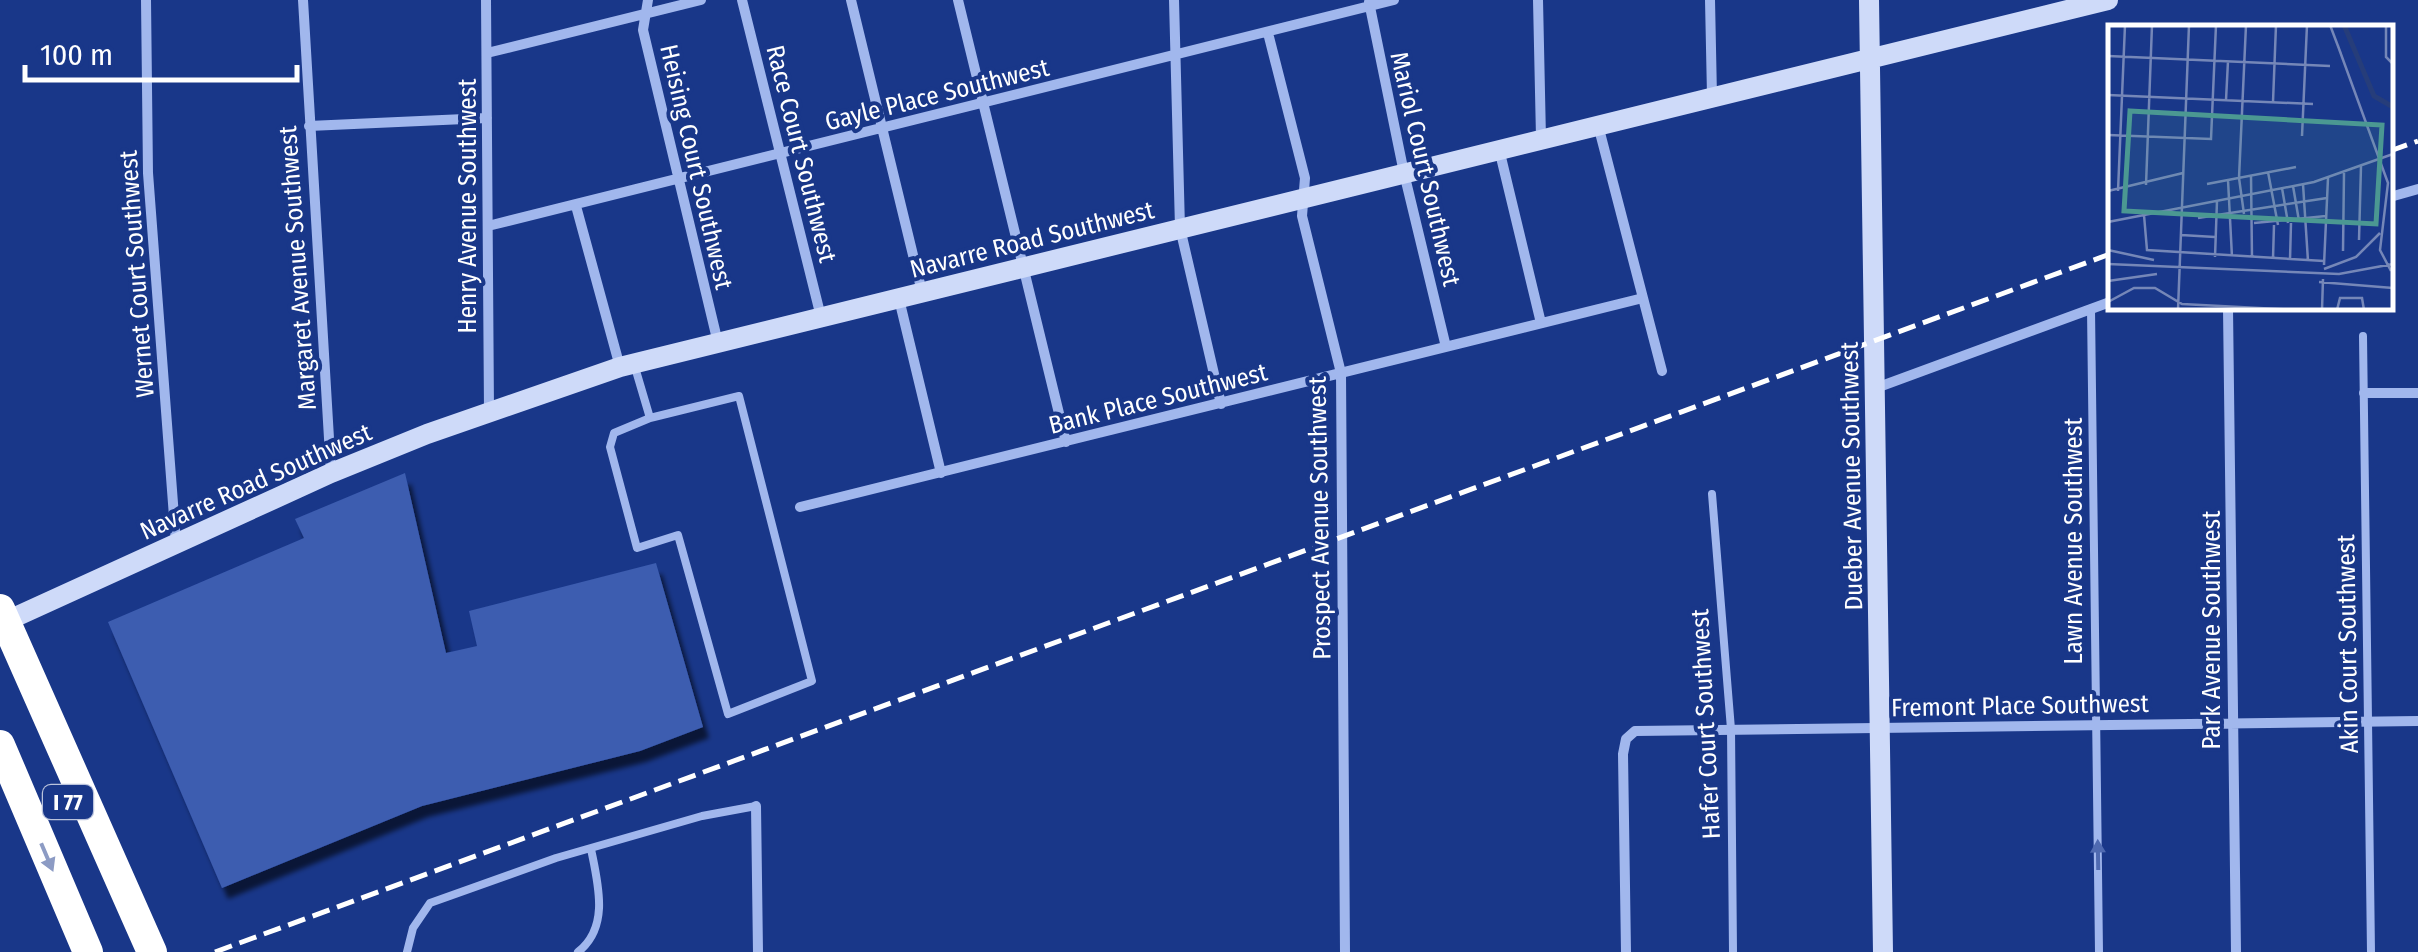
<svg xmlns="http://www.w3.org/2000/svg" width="2418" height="952" font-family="'Fira Sans Condensed',sans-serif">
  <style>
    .building { fill: #3d5db0; filter: url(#shadow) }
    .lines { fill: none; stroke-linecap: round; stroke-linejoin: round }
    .lane { stroke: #a1b7ed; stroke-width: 8 }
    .street { stroke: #a1b7ed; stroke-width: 10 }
    .secondary { stroke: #cedaf9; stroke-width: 20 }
    .highway { stroke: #fff; stroke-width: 30 }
    .rail { stroke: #fff; stroke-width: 5; stroke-dasharray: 18 8; stroke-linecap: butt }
    .oneway { fill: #4f6ab1 }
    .oneway2 { fill: #8c9bc4 }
    .labels { text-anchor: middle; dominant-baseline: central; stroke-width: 8; stroke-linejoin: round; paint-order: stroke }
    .shield { fill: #193789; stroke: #bac3dc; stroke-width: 2.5 }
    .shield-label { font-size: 22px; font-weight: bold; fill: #fff }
    .street-label { font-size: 25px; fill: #fff; stroke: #193789 }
    .inset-river { fill: none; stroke: #263d7a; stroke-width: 5 }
    .inset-road { fill: none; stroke: #7587b8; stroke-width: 2.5 }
    .view { fill: #4b9892; fill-opacity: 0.15; stroke: #4b9892; stroke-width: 5 }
    .inset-edge { fill: none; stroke: #fff; stroke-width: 5 }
  </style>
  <defs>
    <filter id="shadow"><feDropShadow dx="6" dy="11" stdDeviation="2.5" flood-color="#0009"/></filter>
  </defs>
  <rect width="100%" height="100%" fill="#193789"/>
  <path class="building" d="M405 473 446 653 477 646 469 611 656 563 703 727 640 751 422 806 222 888 108 622 304 538 295 519Z"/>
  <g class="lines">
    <path class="lane" d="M2091 309 2099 952
      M2363 336 2371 952
      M634 364 650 418 739 396 812 681 728 714 678 535 637 548 610 447 614 433 650 418
      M1712 494 1731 729 1733 952
      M407 952 413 928 430 903 556 858 702 816 756 806
      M578 952C610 927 598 884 591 849"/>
    <path class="street" d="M146 0 148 173 176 543
      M303 0 331 472
      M486 0 489 411
      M648 0 643 30 718 343
      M742 0 821 317
      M851 0 922 292
      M958 0 1066 442
      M1174 0 1180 228 1221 404
      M1538 0 1541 138
      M1710 0 1712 96
      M1369 2 1404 173 1446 347
      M1268 33 1305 178 1302 216 1341 373 1345 952
      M487 53 701 0
      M1598 125 1662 371
      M309 126 487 118
      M1499 149 1541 323
      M2390 197 2418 189
      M576 206 620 367
      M488 226 1394 0
      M899 299 941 473
      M2228 308 2236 952
      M1876 388 2110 302
      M2364 393H2418
      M800 507 1643 298
      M756 806 758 952
      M1626 952 1623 754 1626 739 1635 731 2418 721"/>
    <path class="secondary" d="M1869 0 1883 952
      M0 624 331 473 427 434 620 367 2108 0"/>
    <path class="highway" d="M0 609 152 952
      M0 745 88 952"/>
    <path class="rail" d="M2390 151 2418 141
      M215 952 2110 254"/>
  </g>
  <defs><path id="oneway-solid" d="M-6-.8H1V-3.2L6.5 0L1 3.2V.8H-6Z" transform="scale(2.5)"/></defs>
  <use class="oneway" href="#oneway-solid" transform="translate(2098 855) rotate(-91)"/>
  <use class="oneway2" href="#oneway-solid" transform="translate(47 857) rotate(67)"/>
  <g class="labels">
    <rect class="shield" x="43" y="785" width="50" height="34" rx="8"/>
    <g class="shield-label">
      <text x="68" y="802">I 77</text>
    </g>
    <g class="street-label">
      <text transform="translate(937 95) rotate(-14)">Gayle Place Southwest</text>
      <text transform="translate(801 154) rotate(76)">Race Court Southwest</text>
      <text transform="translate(696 167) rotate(77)">Heising Court Southwest</text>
      <text transform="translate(1425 169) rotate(77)">Mariol Court Southwest</text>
      <text transform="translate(468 206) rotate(-90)">Henry Avenue Southwest</text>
      <text transform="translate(1032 240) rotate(-14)">Navarre Road Southwest</text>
      <text transform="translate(298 268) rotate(-94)">Margaret Avenue Southwest</text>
      <text transform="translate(137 274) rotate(-94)">Wernet Court Southwest</text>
      <text transform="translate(1158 399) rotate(-14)">Bank Place Southwest</text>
      <text transform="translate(1852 476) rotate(-91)">Dueber Avenue Southwest</text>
      <text transform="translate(256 482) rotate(-24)">Navarre Road Southwest</text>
      <text transform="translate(1320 518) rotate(-91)">Prospect Avenue Southwest</text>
      <text transform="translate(2074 541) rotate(-90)">Lawn Avenue Southwest</text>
      <text transform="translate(2212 630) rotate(-90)">Park Avenue Southwest</text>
      <text transform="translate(2348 644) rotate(-91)">Akin Court Southwest</text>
      <text transform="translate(2020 706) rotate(-1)">Fremont Place Southwest</text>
      <text transform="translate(1706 724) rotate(-93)">Hafer Court Southwest</text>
    </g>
  </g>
  <g transform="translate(2108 25)">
    <rect width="285" height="285" fill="#193789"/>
    <path class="inset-river" d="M236 0 266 71 285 82"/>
    <path class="inset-road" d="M222 0 233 29M278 0V32L285 39M230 21 280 158 272 225 283 246M0 31 222 41M0 70 205 79M118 75 120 36M165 77 168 0M0 110 103 114 108 0M194 111 199 0M160 147 170 200M143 150 144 233M120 155 124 232M99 159 188 142M195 159 200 236M38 160 44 0M185 161 191 196M174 163 180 198M0 166 75 148M10 166 17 0M136 189 131 153 138 0M36 190 39 225 216 236M90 193 219 173M0 197 206 157 285 129M146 198 218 191M73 210 107 212M251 215 253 141M0 225 46 235M235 226 236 148M107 232 109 176M165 234 166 200M182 235 183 198M0 239 231 249 285 239M216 240 220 153M216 244 248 232 272 208M0 256 49 249M211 257 285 263M0 277 26 263H47L74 279 188 285M70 285 81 0M214 285 215 254M229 285 232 273H254L256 285"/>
    <path class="view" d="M22 86 274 100 268 199 16 186Z"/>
    <rect width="285" height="285" class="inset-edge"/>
  </g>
  <path d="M25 65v15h272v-15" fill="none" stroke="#ffffff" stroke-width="5"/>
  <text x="40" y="65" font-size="30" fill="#ffffff" stroke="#193789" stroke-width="8" paint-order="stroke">100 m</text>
</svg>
